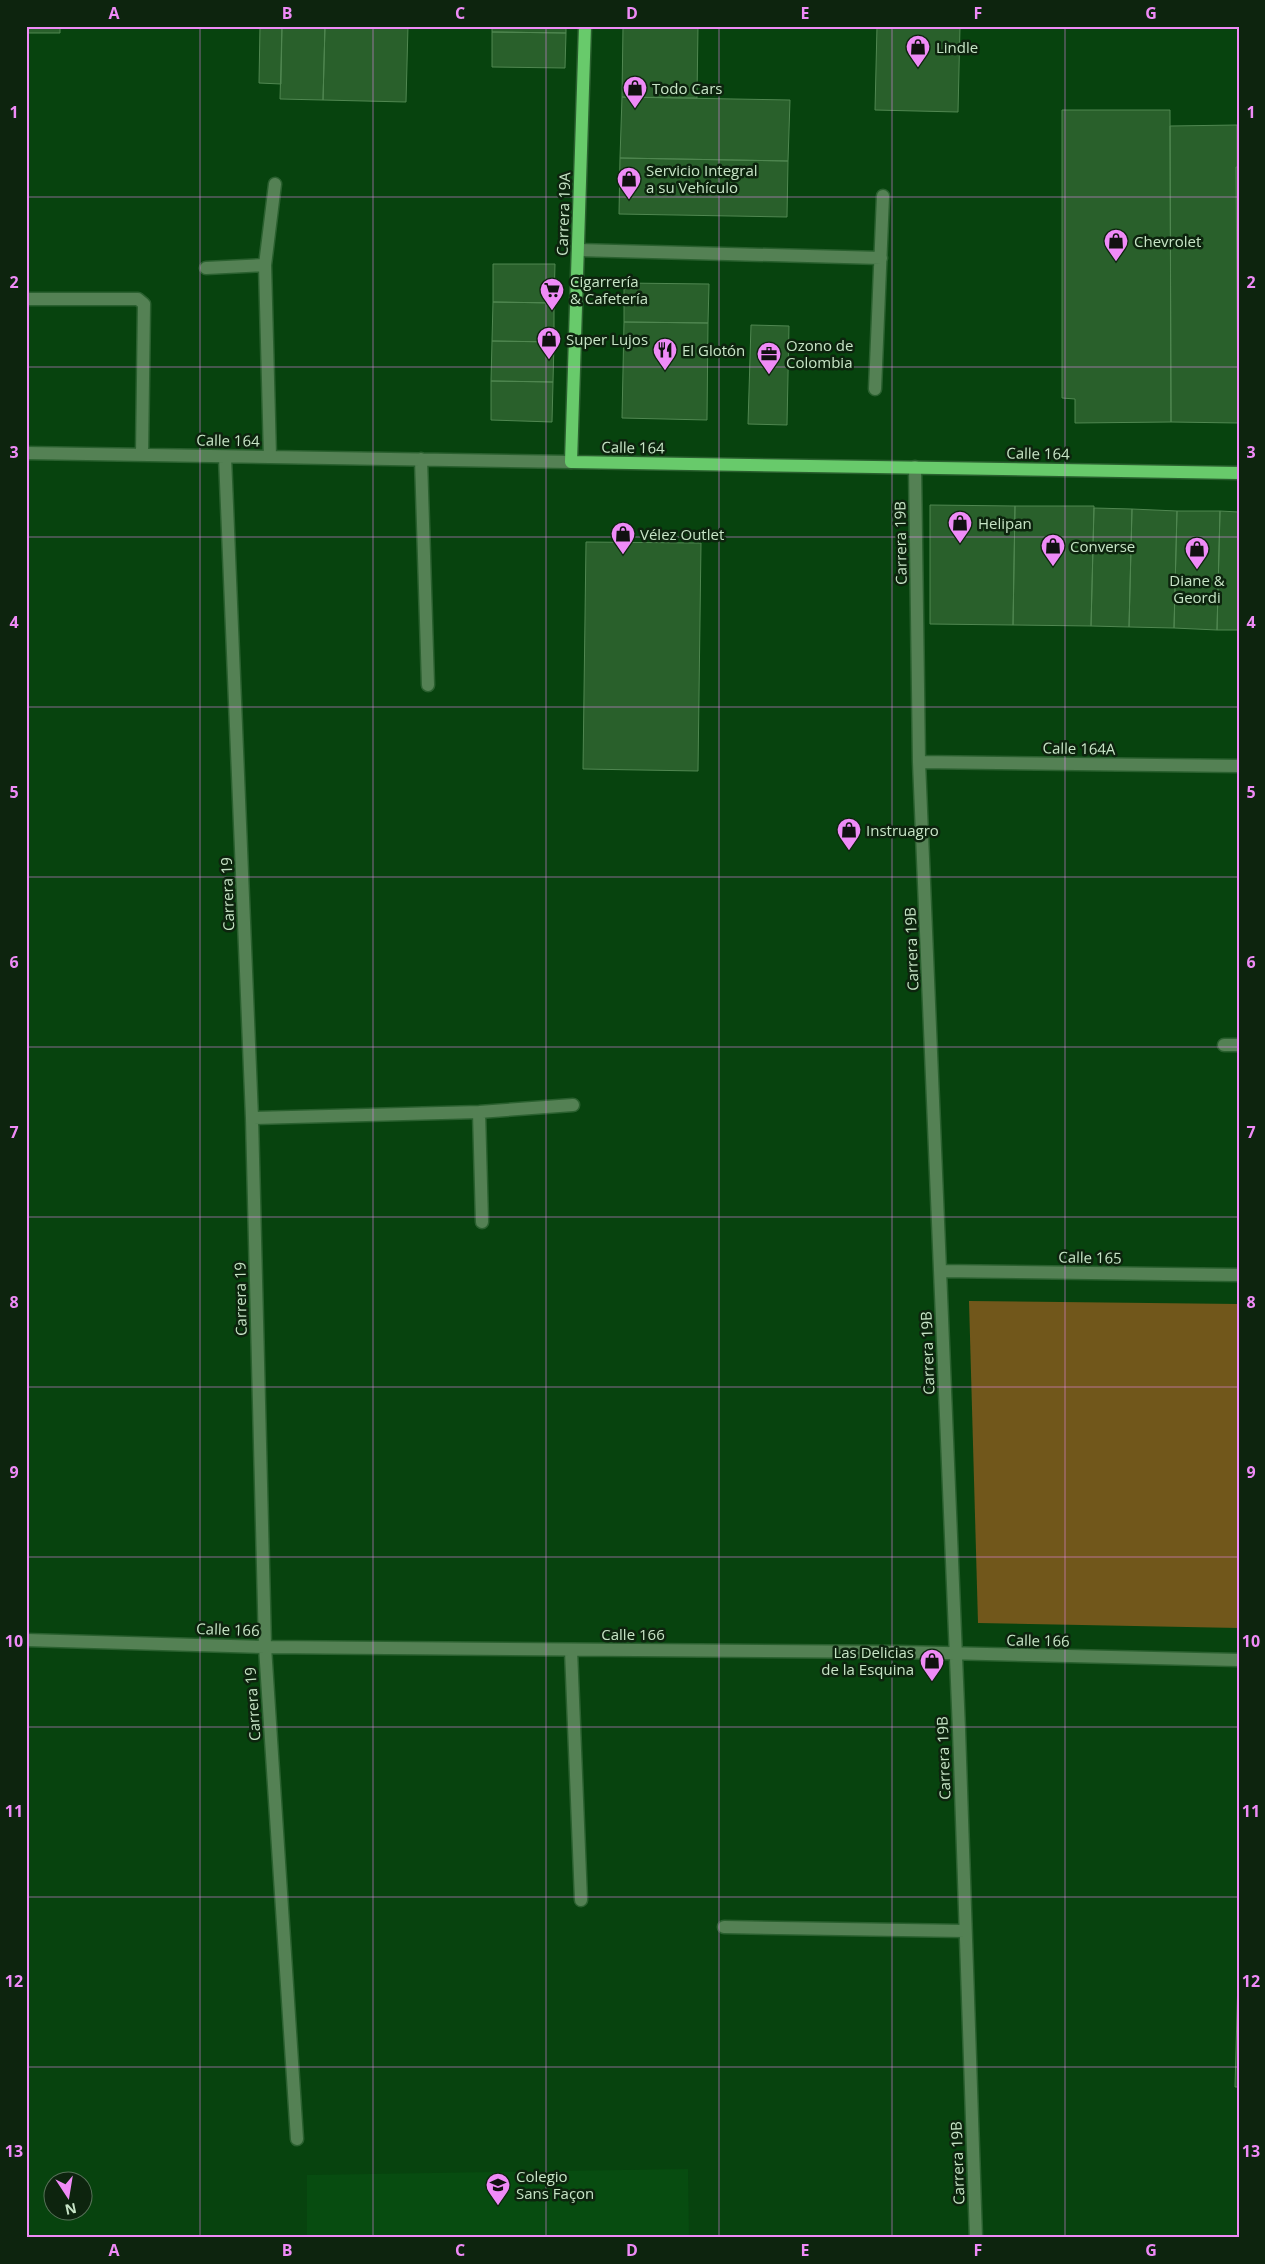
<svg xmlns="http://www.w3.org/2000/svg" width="1265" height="2264" font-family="'Open Sans',sans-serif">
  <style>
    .built { fill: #074c10 }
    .green { fill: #71571b }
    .building { fill: #29602b; stroke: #508751 }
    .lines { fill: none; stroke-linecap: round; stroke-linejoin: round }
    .minor-casing { stroke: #2a602f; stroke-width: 15 }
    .major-casing { stroke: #2a602f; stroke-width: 15 }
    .minor { stroke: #548154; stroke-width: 12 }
    .major { stroke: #68ca6b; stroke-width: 12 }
    .grid { fill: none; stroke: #ef8bf7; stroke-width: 1; stroke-opacity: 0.55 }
    .labels { text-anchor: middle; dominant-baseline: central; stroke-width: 5; stroke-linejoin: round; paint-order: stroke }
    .poi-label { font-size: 15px; fill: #c7e4c6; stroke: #0d240e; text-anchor: start }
    .street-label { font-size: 15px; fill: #c7e4c6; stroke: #0d240e }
    .neatline { fill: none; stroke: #ef8bf7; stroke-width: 2 }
    .grid-label { font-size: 16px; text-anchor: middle; font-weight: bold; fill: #ef8bf7 }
  </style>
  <rect width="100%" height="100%" fill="#07430e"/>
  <path class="built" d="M688 2169 689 2238H307V2175Z"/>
  <path class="green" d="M969 1301 1239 1304V1628L978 1623Z"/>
  <path class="building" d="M26 26H60V33H26Z
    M260 26H282L281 84 259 83Z
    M282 26H325L323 100 280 99Z
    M325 26H408L406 102 323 100Z
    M492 26H566V33L492 32Z
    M623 26H698L697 98 622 97Z
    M877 26H960L958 112 875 110Z
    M492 32 566 33 565 68 492 67Z
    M622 97 790 100 788 161 620 158Z
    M1062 110H1170L1171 422 1075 423V399L1062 398Z
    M1237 125 1238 423 1171 422 1170 126Z
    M620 158 788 161 787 217 619 214Z
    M1236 167H1239V431L1238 423Z
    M493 264H555L554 303 493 302Z
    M624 283 709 284 708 323 624 322Z
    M493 302 554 303V342L492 341Z
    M624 322 708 323 707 420 622 418Z
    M751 325 789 326 787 425 748 424Z
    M492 341 554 342 553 382 491 381Z
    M491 381 553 382 552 422 491 420Z
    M930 505 1015 506 1013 625 930 624Z
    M1015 506H1094L1091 626 1013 625Z
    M1094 508 1132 509 1129 627 1091 626Z
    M1132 509 1177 511 1174 628 1129 627Z
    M1177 511H1220L1217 630 1174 628Z
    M1220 511 1239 512V630H1217Z
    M586 542 701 543 698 771 583 769Z
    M1238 1977H1239V2087H1235Z"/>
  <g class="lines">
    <defs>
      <path id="minor" d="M578 250 881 258
        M206 268 265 265
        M26 299H138L144 304 142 455
        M875 389 883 196
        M26 453 571 462
        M225 457 252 1118 265 1647 297 2139
        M270 457 265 265 275 184
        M421 459 428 685
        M915 467 919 762 959 1730 976 2238
        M919 762 1239 766
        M1224 1045H1239
        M479 1112 482 1222
        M252 1118 479 1112 573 1105
        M940 1271 1239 1275
        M26 1640 265 1647 901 1652 1239 1660
        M571 1650 581 1900
        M724 1927 965 1931"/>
      <path id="major" d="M585 26 571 462 1239 473"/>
    </defs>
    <use href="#minor" class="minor-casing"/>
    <use href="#major" class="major-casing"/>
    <use href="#minor" class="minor"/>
    <use href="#major" class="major"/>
  </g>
  <path class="grid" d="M200 26V2238M373 26V2238M546 26V2238M719 26V2238M892 26V2238M1065 26V2238M26 197H1239M26 367H1239M26 537H1239M26 707H1239M26 877H1239M26 1047H1239M26 1217H1239M26 1387H1239M26 1557H1239M26 1727H1239M26 1897H1239M26 2067H1239"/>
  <defs>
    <symbol id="shop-pin" viewBox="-11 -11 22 30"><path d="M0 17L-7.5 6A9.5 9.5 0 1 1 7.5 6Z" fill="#ef8bf7" stroke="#0d240e"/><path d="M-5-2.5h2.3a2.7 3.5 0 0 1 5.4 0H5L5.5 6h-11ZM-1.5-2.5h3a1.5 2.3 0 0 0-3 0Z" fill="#111"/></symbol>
    <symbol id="supermarket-pin" viewBox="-11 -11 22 30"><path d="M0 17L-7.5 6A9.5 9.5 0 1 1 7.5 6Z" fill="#ef8bf7" stroke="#0d240e"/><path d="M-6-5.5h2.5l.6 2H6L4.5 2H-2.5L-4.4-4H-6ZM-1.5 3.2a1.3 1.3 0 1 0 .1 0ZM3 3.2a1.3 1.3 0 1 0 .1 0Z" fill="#111"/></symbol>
    <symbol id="restaurant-pin" viewBox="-11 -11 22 30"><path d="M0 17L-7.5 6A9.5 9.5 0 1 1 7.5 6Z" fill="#ef8bf7" stroke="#0d240e"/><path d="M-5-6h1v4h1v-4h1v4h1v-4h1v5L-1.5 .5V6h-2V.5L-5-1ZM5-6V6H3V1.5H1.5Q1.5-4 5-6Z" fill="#111"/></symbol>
    <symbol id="office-pin" viewBox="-11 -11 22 30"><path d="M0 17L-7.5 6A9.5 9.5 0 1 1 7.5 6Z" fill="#ef8bf7" stroke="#0d240e"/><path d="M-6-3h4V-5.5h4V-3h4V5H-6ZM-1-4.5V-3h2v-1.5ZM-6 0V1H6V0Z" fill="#111"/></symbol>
    <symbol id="school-pin" viewBox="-11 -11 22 30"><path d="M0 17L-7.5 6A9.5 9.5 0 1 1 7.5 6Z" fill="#ef8bf7" stroke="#0d240e"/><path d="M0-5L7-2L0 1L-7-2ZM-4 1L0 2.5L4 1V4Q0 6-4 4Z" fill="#111"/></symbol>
  </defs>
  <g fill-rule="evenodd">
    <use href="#shop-pin" x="904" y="33" width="28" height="38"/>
    <use href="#shop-pin" x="621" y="74" width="28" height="38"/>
    <use href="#shop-pin" x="615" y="165" width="28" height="38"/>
    <use href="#shop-pin" x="1102" y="227" width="28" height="38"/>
    <use href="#supermarket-pin" x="538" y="276" width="28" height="38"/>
    <use href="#shop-pin" x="535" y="325" width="28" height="38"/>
    <use href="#restaurant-pin" x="651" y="336" width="28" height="38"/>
    <use href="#office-pin" x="755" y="340" width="28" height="38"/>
    <use href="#shop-pin" x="946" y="509" width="28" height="38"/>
    <use href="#shop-pin" x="609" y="520" width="28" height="38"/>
    <use href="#shop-pin" x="1039" y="532" width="28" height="38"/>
    <use href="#shop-pin" x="1183" y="535" width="28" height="38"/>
    <use href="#shop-pin" x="835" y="816" width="28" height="38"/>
    <use href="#shop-pin" x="918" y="1647" width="28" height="38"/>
    <use href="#school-pin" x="484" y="2171" width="28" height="38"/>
  </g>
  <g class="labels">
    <g class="poi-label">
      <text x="936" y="47">Lindle</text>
      <text x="652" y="88">Todo Cars</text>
      <text x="646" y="170">Servicio Integral<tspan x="646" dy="17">a su Vehículo</tspan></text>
      <text x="1134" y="241">Chevrolet</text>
      <text x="570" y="281">Cigarrería<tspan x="570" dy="17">&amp; Cafetería</tspan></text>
      <text x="566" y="339">Super Lujos</text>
      <text x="786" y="345">Ozono de<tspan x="786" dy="17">Colombia</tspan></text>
      <text x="682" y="350">El Glotón</text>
      <text x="978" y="523">Helipan</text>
      <text x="640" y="534">Vélez Outlet</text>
      <text x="1070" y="546">Converse</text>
      <text x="1197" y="580" text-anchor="middle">Diane &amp;<tspan x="1197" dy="17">Geordi</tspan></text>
      <text x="866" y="830">Instruagro</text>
      <text x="914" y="1652" text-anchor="end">Las Delicias<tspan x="914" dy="17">de la Esquina</tspan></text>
      <text x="516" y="2176">Colegio<tspan x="516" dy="17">Sans Façon</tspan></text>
    </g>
    <g class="street-label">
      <text transform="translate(563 214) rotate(-88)">Carrera 19A</text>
      <text transform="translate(228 440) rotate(1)">Calle 164</text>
      <text transform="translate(633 447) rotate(1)">Calle 164</text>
      <text transform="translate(1038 453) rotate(1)">Calle 164</text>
      <text transform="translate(900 543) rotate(-91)">Carrera 19B</text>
      <text transform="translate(1079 748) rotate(1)">Calle 164A</text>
      <text transform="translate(227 894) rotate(-92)">Carrera 19</text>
      <text transform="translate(911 949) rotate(-92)">Carrera 19B</text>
      <text transform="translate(1090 1257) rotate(1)">Calle 165</text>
      <text transform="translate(240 1299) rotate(-91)">Carrera 19</text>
      <text transform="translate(927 1353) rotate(-92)">Carrera 19B</text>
      <text transform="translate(228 1629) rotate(2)">Calle 166</text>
      <text x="633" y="1634">Calle 166</text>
      <text transform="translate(1038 1640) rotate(1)">Calle 166</text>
      <text transform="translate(252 1704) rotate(-94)">Carrera 19</text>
      <text transform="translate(943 1758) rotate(-92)">Carrera 19B</text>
      <text transform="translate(957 2163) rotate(-92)">Carrera 19B</text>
    </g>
  </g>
  <rect width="1265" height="2264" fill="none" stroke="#0d240e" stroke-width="55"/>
  <g transform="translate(68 2196) rotate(168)"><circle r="24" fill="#0d240e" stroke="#577158"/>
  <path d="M0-4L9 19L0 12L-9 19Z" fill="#ef8bf7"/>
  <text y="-8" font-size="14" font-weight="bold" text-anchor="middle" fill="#c7e4c6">N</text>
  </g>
  <rect x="28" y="28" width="1210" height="2208" class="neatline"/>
  <g class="grid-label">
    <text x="114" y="19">A</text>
    <text x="287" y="19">B</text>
    <text x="460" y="19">C</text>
    <text x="632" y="19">D</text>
    <text x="805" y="19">E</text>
    <text x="978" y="19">F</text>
    <text x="1151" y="19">G</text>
    <text x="14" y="118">1</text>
    <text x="1251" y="118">1</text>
    <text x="14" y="288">2</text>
    <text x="1251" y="288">2</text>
    <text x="14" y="458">3</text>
    <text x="1251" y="458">3</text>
    <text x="14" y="628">4</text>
    <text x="1251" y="628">4</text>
    <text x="14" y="798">5</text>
    <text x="1251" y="798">5</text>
    <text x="14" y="968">6</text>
    <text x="1251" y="968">6</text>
    <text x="14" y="1138">7</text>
    <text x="1251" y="1138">7</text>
    <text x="14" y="1308">8</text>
    <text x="1251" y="1308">8</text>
    <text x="14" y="1478">9</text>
    <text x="1251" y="1478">9</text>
    <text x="14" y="1647">10</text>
    <text x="1251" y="1647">10</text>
    <text x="14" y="1817">11</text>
    <text x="1251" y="1817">11</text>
    <text x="14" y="1987">12</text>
    <text x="1251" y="1987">12</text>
    <text x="14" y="2157">13</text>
    <text x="1251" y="2157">13</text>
    <text x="114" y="2256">A</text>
    <text x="287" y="2256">B</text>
    <text x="460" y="2256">C</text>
    <text x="632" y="2256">D</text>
    <text x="805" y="2256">E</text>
    <text x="978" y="2256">F</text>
    <text x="1151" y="2256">G</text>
  </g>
</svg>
